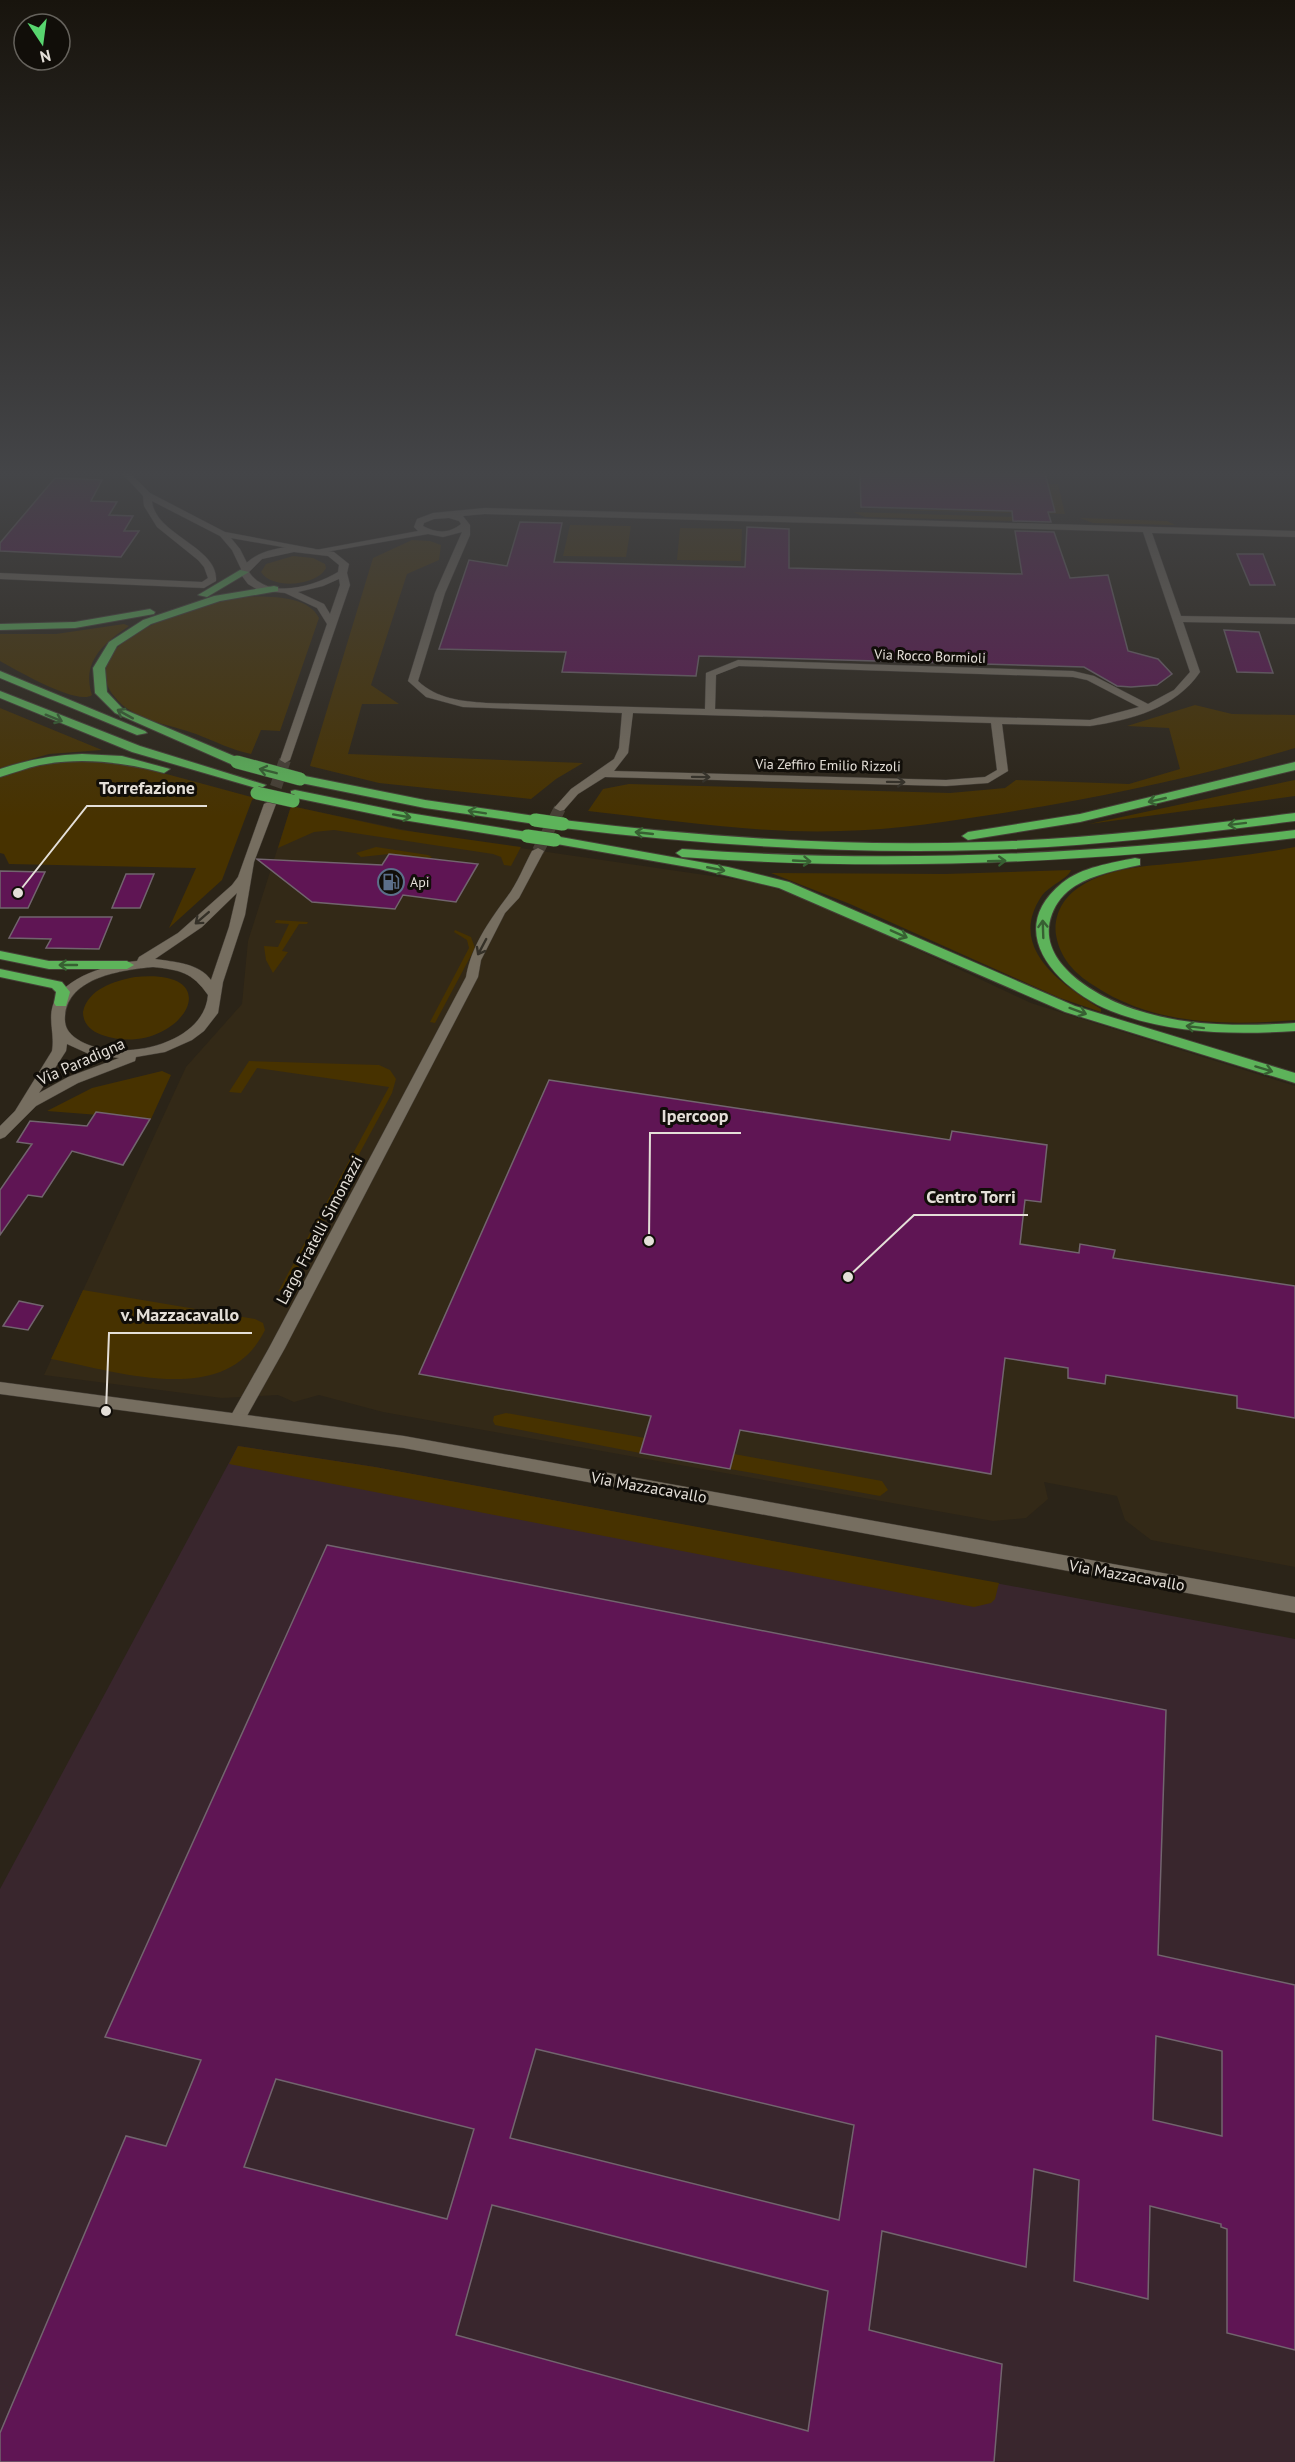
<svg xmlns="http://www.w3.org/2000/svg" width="1295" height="2462" font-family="'PT Sans',sans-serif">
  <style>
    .built { fill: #332917 }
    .industrial { fill: #39262d }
    .green { fill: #473200 }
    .building { fill: #5f1554; stroke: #72646e; stroke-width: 1.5; fill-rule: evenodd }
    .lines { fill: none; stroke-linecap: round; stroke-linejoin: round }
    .minor-tunnel { stroke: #474035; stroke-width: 12; stroke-dasharray: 12 6; stroke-linecap: butt }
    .tertiary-tunnel { stroke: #474035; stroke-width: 12; stroke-dasharray: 12 6; stroke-linecap: butt }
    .minor-casing { stroke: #453f37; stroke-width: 1 }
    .tertiary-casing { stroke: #453f37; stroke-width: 1 }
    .trunk-casing { stroke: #453f37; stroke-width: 2 }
    .minor { fill: #766e60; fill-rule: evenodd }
    .tertiary { fill: #766e60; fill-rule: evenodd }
    .trunk { fill: #5db35a; fill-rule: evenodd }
    .trunk-bridge-casing { stroke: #453f37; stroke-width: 14; stroke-linecap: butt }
    .trunk-bridge { stroke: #5db35a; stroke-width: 13 }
    .oneway { stroke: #376032 }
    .oneway2 { stroke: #343027 }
    .labels { text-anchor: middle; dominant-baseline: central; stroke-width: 6; stroke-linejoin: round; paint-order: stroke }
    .far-street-label { font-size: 14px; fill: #e4dfd8; stroke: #110e09 }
    .far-poi-label { font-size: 14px; fill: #e4dfd8; stroke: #110e09; text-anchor: start }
    .street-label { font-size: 16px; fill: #e4dfd8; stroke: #110e09 }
    .leader { fill: none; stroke: #e4dfd8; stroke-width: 2 }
    .callout-dot { fill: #e4dfd8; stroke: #110e09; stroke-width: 2 }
    .callout-label { font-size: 18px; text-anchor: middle; font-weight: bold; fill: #e4dfd8; stroke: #110e09; stroke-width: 6; stroke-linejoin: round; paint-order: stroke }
  </style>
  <rect width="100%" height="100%" fill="#2b2418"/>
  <path class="built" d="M291 806 430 835 753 882 793 894 833 910 1031 1003 1295 1086V1567L1151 1540 1125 1520 1117 1496 1044 1482 1048 1499 1026 1518 993 1521 383 1412 319 1395 294 1402 278 1395 222 1398 44 1375 186 1067 242 1004 248 941Z"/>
  <path class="industrial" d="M238 1446 375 1467 1295 1639V2462H0V1889Z"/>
  <path class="green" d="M1048 484H1058L1065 514 853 509 1054 512Z
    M853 512 1014 517V521L865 517Z
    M1080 518 1167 521 1175 525 1093 523Z
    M570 525 631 526 626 557 563 556Z
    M680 528 742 529 741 561 677 560Z
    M412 540 430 541 441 545 439 560 407 574 371 685 399 704H362L348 754 583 763 556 779 531 799 379 783 310 766 373 558Z
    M293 556 313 558 325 564 326 568C317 586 272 590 261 572L266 564Z
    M240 597C262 596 308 594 319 618L280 731 261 730 251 754C232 750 214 741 196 734 169 724 133 721 114 696 69 639 205 603 240 597Z
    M124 624 129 626C104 643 81 662 92 695 78 706 16 670 0 661V634H56Z
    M1195 705 1232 714 1295 715V748C1199 777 1102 797 1003 813 950 821 895 830 841 831 757 834 671 820 588 811L603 789 629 784 950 793 1005 788 1016 780 1129 784 1180 769 1169 728 1127 726Z
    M0 708 102 750 49 754 0 768Z
    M93 760 137 766 255 798 252 800 222 880 169 928 196 868 9 864 4 854 0 853V777L50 762Z
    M1295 780V796L1089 824 1285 782Z
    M291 806 401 830 521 847 511 866 504 865 501 857 493 854 334 830 314 832 278 848Z
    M376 847 428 855 432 857 429 859 389 854 361 857 356 853Z
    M1295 847V1020C1226 1026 1152 1025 1093 985 1074 973 1060 958 1056 935 1053 915 1064 896 1081 886 1111 866 1152 866 1187 862 1223 858 1259 854 1295 847Z
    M1071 870C1068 879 1048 886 1041 897 1007 949 1063 985 1101 1009V1012L1060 998 850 904 771 873 945 874Z
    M276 920 308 922 307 924H299L282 951 288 952 273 973 266 960 264 946 278 947 289 924 275 923Z
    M455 930 471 937 475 948 435 1023 430 1022 469 948 467 940 454 932Z
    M135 977C237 967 176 1061 102 1035 91 1031 83 1024 83 1012 88 989 114 981 135 977Z
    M249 1061 379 1065 390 1070 396 1079 392 1093 290 1283 278 1292 389 1087 257 1068 241 1093 229 1092Z
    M162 1071 171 1075 151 1119 47 1111 92 1088Z
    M83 1290 255 1319 263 1323 265 1330C226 1410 118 1371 51 1359Z
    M506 1413 645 1438 640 1453 495 1425 493 1421 494 1416Z
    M238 1446 375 1467 999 1583 995 1599 991 1603 974 1607 229 1464Z
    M734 1454 882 1481 888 1490 880 1496 730 1469Z"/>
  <path class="building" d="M860 473H1045L1055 512H1048L1051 522 1013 521 1012 511 861 507Z
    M55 478 102 480 91 501 117 502 109 515 133 516 124 531H139L121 557 0 551V543Z
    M520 522 562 523 554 562 745 567 747 527 789 529V568L1022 574 1015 531 1054 532 1070 578 1108 575 1128 651 1158 659 1172 674 1157 685 1131 687 1117 686 1084 667 699 656 696 676 562 672 566 652 439 649 469 560 507 566Z
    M1237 554H1263L1275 585H1250Z
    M1224 630 1259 632 1273 673 1237 672Z
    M389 854 478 864 456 902 403 895 395 909 312 902 257 859 382 865Z
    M0 871 45 872 28 908H0Z
    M126 874H154L140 908H112Z
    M20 917H112L99 949 46 948 51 939 9 938Z
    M549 1080 950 1140 952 1131 1047 1145 1041 1202 1025 1200 1020 1244 1079 1253 1080 1244 1115 1250 1113 1258 1295 1286V1418L1237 1408V1396L1106 1375 1105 1384 1068 1378V1368L1005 1358 991 1474 740 1430 730 1469 640 1453 651 1416 419 1374Z
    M96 1112 150 1119 123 1165 72 1151 42 1197 28 1195 0 1235V1190L32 1144 17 1142 30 1121 87 1126Z
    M19 1301 43 1306 28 1330 3 1326Z
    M327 1545 1166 1710 1158 1955 1295 1985V2350L1227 2333V2229L1221 2227V2224L1150 2206 1148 2299 1074 2281 1079 2180 1034 2169 1026 2267 882 2231 876 2277 869 2330 1002 2364 994 2462H0V2433L126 2136 166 2146 201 2060 105 2037ZM1156 2036 1222 2051V2136L1153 2120ZM536 2049 854 2125 839 2220 510 2138ZM276 2079 474 2129 447 2219 244 2167ZM492 2205 828 2291 808 2431 456 2335Z"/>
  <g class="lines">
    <path class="minor-tunnel" d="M538 851 560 808"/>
    <path class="tertiary-tunnel" d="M270 804 285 760"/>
    <defs>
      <path id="minor" d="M122 473H130L150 493 225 532 315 549 311 552 231 538 240 549 250 569 242 571 232 550 220 536 152 501C155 535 219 547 216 581L204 588 0 579V573L202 582 208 578 204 567 198 560 157 527 144 506 143 496Z
        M485 508 1295 531V537L1152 533 1181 616 1295 618V624L1183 622 1200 672C1176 708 1131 720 1090 726L1002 724 1008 771 988 783 946 786 605 777 578 794 564 810 560 811 554 808 571 789 614 759 619 748 622 713 463 707 426 697 408 681 435 593 462 532 443 537 428 534 320 553 316 550 418 531 414 527 417 519 433 513ZM485 514 1143 532 1190 672 1174 690 1148 704 1094 676 1073 671 738 660 706 673 705 709 486 703C461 701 437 699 418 681L445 593 470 535V525L463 516ZM449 518 459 521 461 524C449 534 436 533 423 526L424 523 434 519ZM739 666 1073 677 1087 680 1139 707 1090 720 715 709 716 675ZM633 713 991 723 997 770 985 777 946 780 614 771 628 753Z
        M538 848 544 851 519 898 505 913 481 960 478 977 285 1348 243 1423H231L229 1419 269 1348 466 977C471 947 489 921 507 897 517 884 524 866 532 851Z"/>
      <path id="tertiary" d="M294 546 334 552 349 564 347 573 350 585 290 760 285 763 280 760 327 624 317 608 285 593 258 590 248 584 239 572C252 552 272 549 294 546ZM294 552 328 556 339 565 338 572C313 587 268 600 249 572L262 559ZM339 579 340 585 330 614 324 604 298 592 323 586Z
        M270 801 276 804 254 862 245 915 223 982 218 1013 204 1031 192 1040 165 1052 136 1057 135 1061 78 1083 36 1106 5 1137 0 1139V1126L15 1111 52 1051C55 1035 48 1020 53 1005 62 977 112 963 137 961L139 957 178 933 232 885 238 877 264 804ZM237 893 229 927 211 980C199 963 174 962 155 959L202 927ZM153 967C180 970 192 972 208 995 204 1047 114 1064 77 1039 68 1033 64 1026 65 1016 68 977 122 970 153 967ZM67 1044 89 1054 119 1058 68 1077 39 1093 66 1051Z
        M0 1382 404 1436 1295 1597V1613L404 1448 0 1394Z"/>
      <path id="trunk" d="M240 570 249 572 207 597 198 595Z
        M274 586 278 587V591L220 601 151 624 117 646 105 668 107 692 123 709 241 759V765H233L115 713 95 693 93 668 109 642 143 620 214 596Z
        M150 609 155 612 154 614 75 628 0 630V624L75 622Z
        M0 671 145 731 147 733 137 735 0 678Z
        M0 691 140 746 266 785 260 789 256 788 132 752 0 698Z
        M82 754 122 756 170 769 164 773C123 762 82 757 40 765 26 768 14 773 0 777V769C27 760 53 755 82 754Z
        M1295 762V770L1080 822 968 840 962 836 968 832 1080 814Z
        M300 775 425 800 535 816 541 820 535 824 425 808 296 782V776Z
        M295 790 403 812 527 832 533 836 527 840 403 820 291 797V791Z
        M1295 813V821C1192 834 1088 847 984 850 843 854 703 845 563 828L557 824 563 820C703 837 843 847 984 842 1088 839 1192 826 1295 813Z
        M1295 830V838C1090 863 888 872 682 857L676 853 682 849C888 864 1090 855 1295 830Z
        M555 836 728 867 789 882 1075 1006 1295 1073V1083L1065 1012 779 888 699 869 551 843 549 840Z
        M1135 858 1140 859V865C1117 870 1095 874 1075 886 1064 893 1056 903 1052 914 1033 964 1102 1000 1140 1011 1190 1027 1244 1026 1295 1023V1031C1233 1035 1170 1034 1111 1011 1058 989 1002 932 1062 883 1082 867 1111 863 1135 858Z
        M0 951 49 961H127L134 965 127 969H49L0 959Z
        M0 969 62 982 70 992 66 1006H56L54 1003 56 992 52 988 0 977Z"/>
    </defs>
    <use href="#minor" class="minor-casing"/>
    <use href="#tertiary" class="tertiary-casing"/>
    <use href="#trunk" class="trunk-casing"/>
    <use href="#minor" class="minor"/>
    <use href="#tertiary" class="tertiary"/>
    <use href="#trunk" class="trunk"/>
    <defs>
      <path id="trunk-bridge" d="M237 762 300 779
        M257 793 293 801
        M535 820 563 824
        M527 836 555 840"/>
    </defs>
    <use href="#trunk-bridge" class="trunk-bridge-casing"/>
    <use href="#trunk-bridge" class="trunk-bridge"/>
  </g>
  <defs><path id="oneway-shaft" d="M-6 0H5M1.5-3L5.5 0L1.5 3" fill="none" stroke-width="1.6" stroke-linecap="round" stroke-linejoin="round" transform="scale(1.5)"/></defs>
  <g class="oneway">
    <use href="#oneway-shaft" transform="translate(125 714) rotate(-151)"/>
    <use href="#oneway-shaft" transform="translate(54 718) rotate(22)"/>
    <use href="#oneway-shaft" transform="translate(268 771) rotate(-166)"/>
    <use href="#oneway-shaft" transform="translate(1157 800) rotate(167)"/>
    <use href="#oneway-shaft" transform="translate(477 812) rotate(-171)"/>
    <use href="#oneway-shaft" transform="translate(402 816) rotate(10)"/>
    <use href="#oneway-shaft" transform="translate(1237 824) rotate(173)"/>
    <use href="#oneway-shaft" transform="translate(644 833) rotate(-174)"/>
    <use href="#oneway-shaft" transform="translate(802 861) rotate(3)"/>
    <use href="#oneway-shaft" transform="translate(997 861) rotate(-2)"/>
    <use href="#oneway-shaft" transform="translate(716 869) rotate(11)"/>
    <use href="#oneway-shaft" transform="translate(1043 929) rotate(-92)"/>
    <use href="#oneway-shaft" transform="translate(899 934) rotate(24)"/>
    <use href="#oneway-shaft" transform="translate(68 965) rotate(-180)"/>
    <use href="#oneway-shaft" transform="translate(1078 1011) rotate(20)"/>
    <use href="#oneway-shaft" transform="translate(1195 1027) rotate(-173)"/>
    <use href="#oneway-shaft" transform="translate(1264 1069) rotate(17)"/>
  </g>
  <g class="oneway2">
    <use href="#oneway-shaft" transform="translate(701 777) rotate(1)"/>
    <use href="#oneway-shaft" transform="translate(896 782) rotate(1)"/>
    <use href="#oneway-shaft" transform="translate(202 918) rotate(139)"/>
    <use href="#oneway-shaft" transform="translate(482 947) rotate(118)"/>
  </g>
  <linearGradient id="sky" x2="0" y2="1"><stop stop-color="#18140d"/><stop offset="0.58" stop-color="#444548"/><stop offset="1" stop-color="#444548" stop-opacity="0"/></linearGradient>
  <rect width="1295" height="817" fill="url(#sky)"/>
  <defs>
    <symbol id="fuel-ring" viewBox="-11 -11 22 22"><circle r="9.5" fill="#110e09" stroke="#5c6f8a" stroke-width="1.5"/><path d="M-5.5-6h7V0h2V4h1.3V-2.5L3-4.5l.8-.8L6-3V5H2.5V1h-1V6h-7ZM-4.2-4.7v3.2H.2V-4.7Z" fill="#5c6f8a"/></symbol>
  </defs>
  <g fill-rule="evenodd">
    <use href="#fuel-ring" x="376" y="867" width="30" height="30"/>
  </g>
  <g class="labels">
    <g class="far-street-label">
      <text transform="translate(930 656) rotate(2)">Via Rocco Bormioli</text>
      <text transform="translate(828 765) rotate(1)">Via Zeffiro Emilio Rizzoli</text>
    </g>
    <g class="far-poi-label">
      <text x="410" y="882">Api</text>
    </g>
    <g class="street-label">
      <text transform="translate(81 1061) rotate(-24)">Via Paradigna</text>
      <text transform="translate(319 1230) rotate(-62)">Largo Fratelli Simonazzi</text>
      <text transform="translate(649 1487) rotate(10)">Via Mazzacavallo</text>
      <text transform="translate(1127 1575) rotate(10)">Via Mazzacavallo</text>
    </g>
  </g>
  <path class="leader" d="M18 893L87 806H207M649 1241L650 1133H741M848 1277L914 1215H1028M106 1411L109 1333H252"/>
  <g class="callout-dot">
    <circle cx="18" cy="893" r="6"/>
    <circle cx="649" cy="1241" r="6"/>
    <circle cx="848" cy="1277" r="6"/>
    <circle cx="106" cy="1411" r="6"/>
  </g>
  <g class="callout-label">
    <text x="147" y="794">Torrefazione</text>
    <text x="695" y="1122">Ipercoop</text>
    <text x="971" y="1203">Centro Torri</text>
    <text x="180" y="1321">v. Mazzacavallo</text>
  </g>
  <g transform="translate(42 42) rotate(167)"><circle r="28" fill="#110e09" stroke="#65625c" stroke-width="1.5"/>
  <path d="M0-4.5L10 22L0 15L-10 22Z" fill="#58d56f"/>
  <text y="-9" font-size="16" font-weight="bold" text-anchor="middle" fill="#e4dfd8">N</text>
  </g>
</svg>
